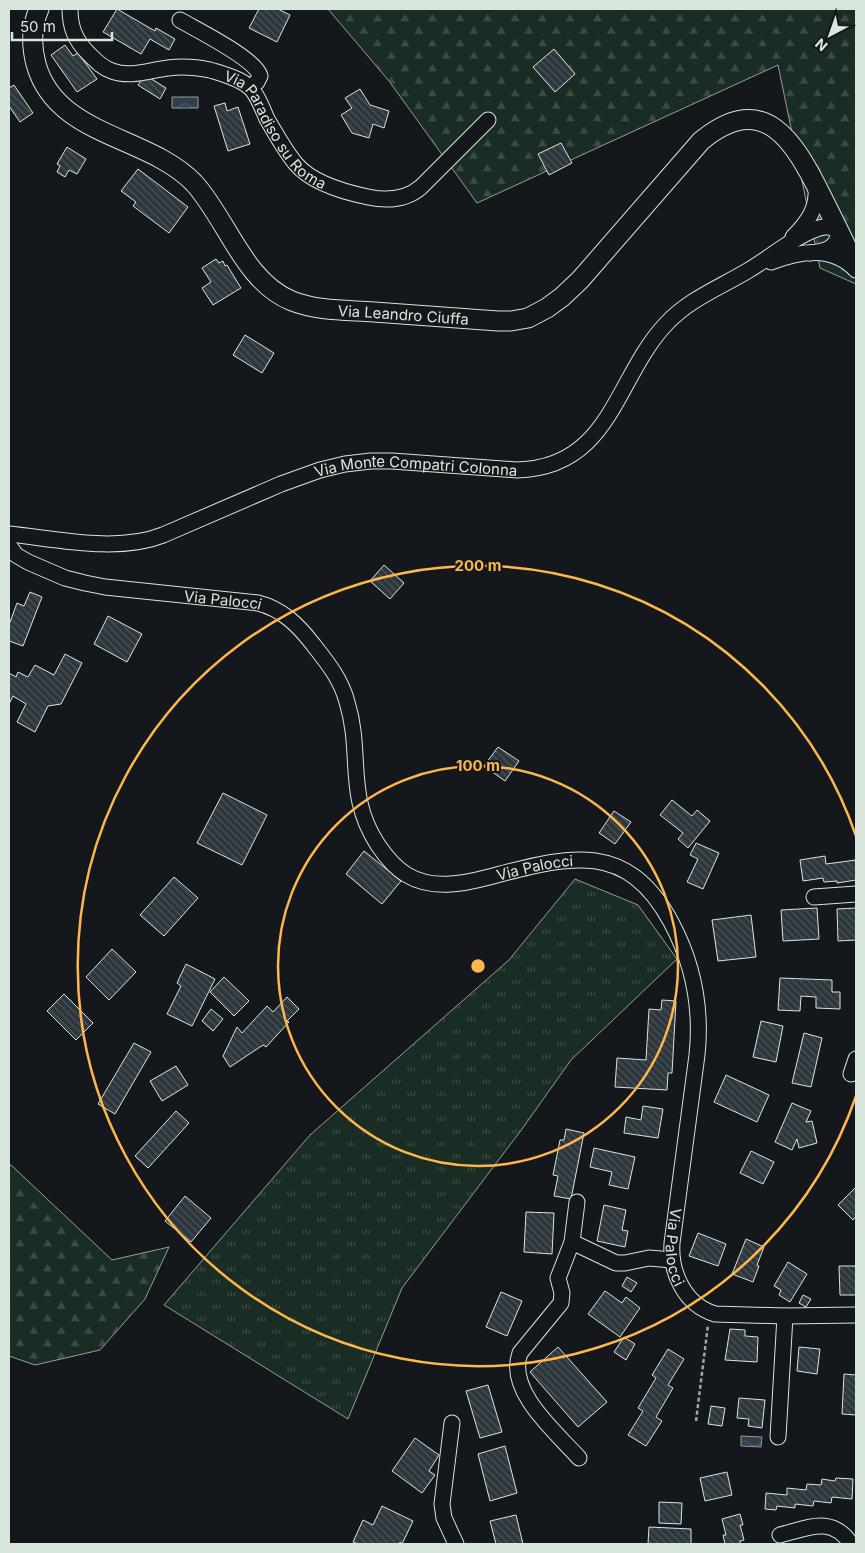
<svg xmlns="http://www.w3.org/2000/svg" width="865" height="1553" font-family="Inter,sans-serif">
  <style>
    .grass { fill: url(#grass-tufts); stroke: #939e99 }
    .forest { fill: url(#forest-firs); stroke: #939e99 }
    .water { fill: url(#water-waves); stroke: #939e99 }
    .building { fill: url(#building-back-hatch); stroke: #d8e6dc }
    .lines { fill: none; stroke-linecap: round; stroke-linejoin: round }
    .minor-casing { stroke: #d8e6dc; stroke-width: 17 }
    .major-casing { stroke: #d8e6dc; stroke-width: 21 }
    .path { stroke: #9da8a2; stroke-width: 2.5; stroke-dasharray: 4 2.5; stroke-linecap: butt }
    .minor { stroke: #14181c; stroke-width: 15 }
    .major { stroke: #14181c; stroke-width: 19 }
    .ring { fill: none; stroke: #ffb74d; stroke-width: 2.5 }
    .labels { text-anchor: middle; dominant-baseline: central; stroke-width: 4; stroke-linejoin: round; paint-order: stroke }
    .street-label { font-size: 15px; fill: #d8e6dc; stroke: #14181c }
    .centre { fill: #ffb74d; stroke: #14181c; stroke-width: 2.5 }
    .ring-label { font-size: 15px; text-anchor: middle; font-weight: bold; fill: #ffb74d; stroke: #14181c; stroke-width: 4; stroke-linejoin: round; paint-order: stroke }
  </style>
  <defs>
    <pattern id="grass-tufts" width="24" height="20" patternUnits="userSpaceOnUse" patternTransform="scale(1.25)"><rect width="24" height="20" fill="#1a2d24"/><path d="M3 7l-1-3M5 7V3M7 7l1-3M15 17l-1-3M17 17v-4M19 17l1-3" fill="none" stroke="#3b4b43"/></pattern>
    <pattern id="forest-firs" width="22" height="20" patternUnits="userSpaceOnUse" patternTransform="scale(1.25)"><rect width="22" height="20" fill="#1a2d24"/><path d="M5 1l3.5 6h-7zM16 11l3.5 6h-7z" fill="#3b4b43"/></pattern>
    <pattern id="water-waves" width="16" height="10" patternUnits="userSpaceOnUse" patternTransform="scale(1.25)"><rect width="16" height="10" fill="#2f3f4d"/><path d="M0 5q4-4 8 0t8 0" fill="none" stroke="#4c5b66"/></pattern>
    <pattern id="building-back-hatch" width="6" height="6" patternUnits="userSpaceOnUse" patternTransform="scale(1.25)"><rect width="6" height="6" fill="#2c363c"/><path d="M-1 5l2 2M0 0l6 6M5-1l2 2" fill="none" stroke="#4a5358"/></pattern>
  </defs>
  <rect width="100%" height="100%" fill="#14181c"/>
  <path class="grass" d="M575 879 638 905 677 959 571 1060 522 1129 402 1288 348 1419 164 1305 310 1135 509 960Z"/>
  <path class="forest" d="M328 9H856V284L820 268 778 65 477 203 389 81Z
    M11 1165 112 1260 169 1247 145 1299 100 1350 35 1365 9 1356V1166Z"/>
  <path class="water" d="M172 97H198V108H172Z
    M741 1436 762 1437 761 1447 741 1446Z"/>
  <path class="building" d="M117 9 155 31 156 28 175 39 169 50 150 39 141 54 103 32Z
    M259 9H278L290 15 277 42 249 28Z
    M65 45 73 56 78 53 97 79 77 92 51 55Z
    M554 49 575 74 555 92 533 67Z
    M145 75 166 88 160 99 138 85Z
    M14 85 33 113 20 122 9 106V88Z
    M360 89 370 105 389 111 384 128 373 124 369 138 352 133 341 115 352 108 345 98Z
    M225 103 227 111 238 107 250 144 228 151 214 106Z
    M561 143 572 163 549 175 538 154Z
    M67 147 86 159 77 174 69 170 65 177 57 172 60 166 57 164Z
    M138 169 188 207 169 233 133 206 136 202 121 191Z
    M216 259 219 263 223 261 225 266 227 265 241 288 213 305 202 288 211 282 202 268Z
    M245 335 274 353 262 373 233 355Z
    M384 565 404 583 390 599 370 581Z
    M30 592 42 597 23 646 9 641V625L17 603 24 606Z
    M108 616 142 634 127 662 94 644Z
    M65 654 82 663 61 704 48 706 35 732 17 722 26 704 13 696 9 704V673L16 677 18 672 28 677 35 665 54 675Z
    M498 747 519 761 505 781 484 766Z
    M223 793 267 815 242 865 197 843Z
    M672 800 692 816 697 810 710 821 688 848 678 839 683 833 660 815Z
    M614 811 631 822 615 844 599 833Z
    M696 843 719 853 703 889 687 882 698 859 690 855Z
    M364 851 401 881 382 904 346 874Z
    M825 856 826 864 856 860V880L837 883V881L824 882 823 878 803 881 800 860Z
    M174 877 198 898 164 936 140 915Z
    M817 908 819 939 783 941 781 910Z
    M856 908V940L838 941 837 909Z
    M751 915 756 957 718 961 712 920Z
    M112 949 136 972 109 1000 86 977Z
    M186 964 215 979 192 1026 167 1014 181 986 177 983Z
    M224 977 249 1001 234 1016 210 992Z
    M780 978 832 980V992H840V1009L816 1008V997L801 996 800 1011 778 1010Z
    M64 994 93 1023 76 1040 47 1011Z
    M287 997 299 1009 287 1021 289 1022 266 1047 263 1045 230 1067 223 1056 237 1027 242 1033 267 1006 273 1012Z
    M662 1000 676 1001 672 1073H668L667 1090 615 1087 617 1058 646 1060 649 1009 661 1010Z
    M211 1009 223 1019 213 1031 202 1021Z
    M761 1021 783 1026 776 1062 753 1057Z
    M804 1033 822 1038 811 1087 792 1083Z
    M134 1043 151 1052 115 1114 98 1104Z
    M176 1066 188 1085 162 1101 150 1081Z
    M726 1075 769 1095 757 1122 714 1102Z
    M792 1103 811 1111 806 1122 812 1121 817 1143 799 1148 797 1139 792 1150 775 1142Z
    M643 1106 663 1109 658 1138 624 1133 626 1117 641 1120Z
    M176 1111 189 1123 148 1168 135 1156Z
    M566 1129 584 1133 571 1199 554 1196 558 1176 553 1175 560 1140H564Z
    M594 1148 635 1157 628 1189 609 1185 612 1172 590 1167Z
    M751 1151 774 1162 763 1184 740 1173Z
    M856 1187V1216L853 1220 838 1205Z
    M185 1196 211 1218 191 1242 165 1221Z
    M604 1205 626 1210 622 1230 628 1231 625 1247 597 1241Z
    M526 1212 554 1213 552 1254 524 1252Z
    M698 1233 726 1244 718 1266 689 1256Z
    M746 1239 764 1247 757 1265 759 1266 753 1282 732 1274Z
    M788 1262 807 1274 790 1302 779 1295 781 1290 774 1286Z
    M839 1266H856V1295H840Z
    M627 1277 637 1283 631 1292 622 1286Z
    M605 1291 622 1303 626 1297 640 1308 620 1337 588 1314Z
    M501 1292 522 1301 507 1336 486 1327Z
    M803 1295 811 1299 806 1307 799 1303Z
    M730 1329 745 1330V1336L758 1337 757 1362 725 1360Z
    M624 1337 635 1344 626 1360 614 1352Z
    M558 1347 607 1402 578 1427 530 1372Z
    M799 1347 820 1349 817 1374 797 1371Z
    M668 1349 684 1359 668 1385 673 1388 656 1417 662 1421 646 1446 628 1435 643 1411 638 1408 656 1378 652 1375Z
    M844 1374 856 1375V1415L842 1414Z
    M488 1385 502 1432 480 1438 466 1391Z
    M739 1398 765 1400 762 1428 748 1426 749 1419 737 1418Z
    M711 1406 725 1408 722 1426 708 1424Z
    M415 1438 439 1455 429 1471 435 1475 422 1493 392 1471Z
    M505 1446 517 1493 490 1501 478 1454Z
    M727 1472 732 1495 705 1501 700 1478Z
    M836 1478 853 1479 852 1499 832 1497 831 1503 814 1501 813 1506 795 1504V1508L777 1506 776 1510 765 1509 766 1493 787 1495V1488L806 1490 807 1484 821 1485 822 1479 835 1481Z
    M659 1502 682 1503 681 1524 659 1523Z
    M382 1506 413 1521 402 1544 400 1542 399 1544H358L353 1542 363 1520 373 1525Z
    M740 1514 743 1525H740L744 1540 740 1541V1544H725L723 1535H726L722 1519Z
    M516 1515 523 1544H496L490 1521Z
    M649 1527 691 1529V1544H648Z"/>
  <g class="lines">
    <defs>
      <g id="minor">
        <path id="s1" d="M70 9C70 27 75 40 88 53 95 60 102 68 112 71 130 78 150 70 168 68 182 66 196 67 210 70 223 74 238 78 248 86 256 91 263 110 267 119 276 134 285 151 296 164 312 183 344 192 368 197 387 201 406 200 421 187L488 120"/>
        <path d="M180 20C197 30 256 59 260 76L257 82 250 87"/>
        <path d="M793 237C808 222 818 208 816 186"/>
        <path d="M771 262C800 251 832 245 856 270"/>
        <path id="s2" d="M9 534C56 539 118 553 163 535L281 484 320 470 345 464 371 461H392L517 470C611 468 615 378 666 324 689 299 721 287 749 270 768 259 803 230 824 227 830 226 834 229 839 231 838 248 825 252 810 253"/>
        <path id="s3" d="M9 545 16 555 28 562 65 578 85 583 105 587 258 603C282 609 298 625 312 643 327 662 341 679 347 702 363 754 345 795 378 845 386 857 395 868 407 875 432 890 463 884 489 877 566 857 626 838 671 922 693 963 702 1008 697 1055L672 1243C670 1273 685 1305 715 1314L785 1316 856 1315"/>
        <path d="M814 897 856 894"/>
        <path d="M851 1074 856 1059"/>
        <path d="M572 1242 577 1202"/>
        <path d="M452 1423 442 1504 444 1518 456 1544"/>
        <path d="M778 1437 785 1316"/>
        <path d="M579 1458C556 1432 506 1391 520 1353L561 1303 562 1293 558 1278 572 1242 616 1263H625L649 1258 672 1260"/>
        <path d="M780 1535C808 1528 832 1515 851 1544"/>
      </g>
      <g id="major">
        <path id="s4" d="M39 9C31 27 31 45 36 64 56 137 148 135 194 183 227 219 244 282 292 301 317 311 347 310 374 312 415 315 457 318 498 321H511L528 318 547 308 562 297 580 280 701 141C764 89 794 141 821 195 833 219 845 243 856 267"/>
      </g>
    </defs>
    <use href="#minor" class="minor-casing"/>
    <use href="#major" class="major-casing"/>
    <path class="path" d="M696 1421 708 1325"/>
    <use href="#minor" class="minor"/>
    <use href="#major" class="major"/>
  </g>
  <g class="ring">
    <circle cx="478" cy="966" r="200"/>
    <path d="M856 1096A400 400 0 1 1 856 836"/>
  </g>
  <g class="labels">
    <g class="street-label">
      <text stroke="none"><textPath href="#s1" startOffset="271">Via Paradiso su Roma</textPath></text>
      <text stroke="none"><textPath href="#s4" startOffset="528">Via Leandro Ciuffa</textPath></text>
      <text stroke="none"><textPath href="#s2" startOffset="422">Via Monte Compatri Colonna</textPath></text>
      <text stroke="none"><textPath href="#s3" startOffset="226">Via Palocci</textPath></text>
      <text stroke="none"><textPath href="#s3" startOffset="720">Via Palocci</textPath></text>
      <text stroke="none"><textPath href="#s3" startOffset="1214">Via Palocci</textPath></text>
    </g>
  </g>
  <circle cx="478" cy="966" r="8" class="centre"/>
  <g class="ring-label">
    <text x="478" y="571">200 m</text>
    <text x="478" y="771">100 m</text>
  </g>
  <rect width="865" height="1553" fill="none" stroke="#d8e6dc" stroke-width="20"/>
  <g transform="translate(830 35) rotate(221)" stroke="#14181c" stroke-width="4" paint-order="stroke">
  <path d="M0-4L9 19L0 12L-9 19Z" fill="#d8e6dc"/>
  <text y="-8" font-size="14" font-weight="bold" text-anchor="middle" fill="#d8e6dc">N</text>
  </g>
  <path d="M12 32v8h100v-8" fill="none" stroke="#d8e6dc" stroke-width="2.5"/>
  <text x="20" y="32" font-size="15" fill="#d8e6dc" stroke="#14181c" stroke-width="4" paint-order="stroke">50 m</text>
</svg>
